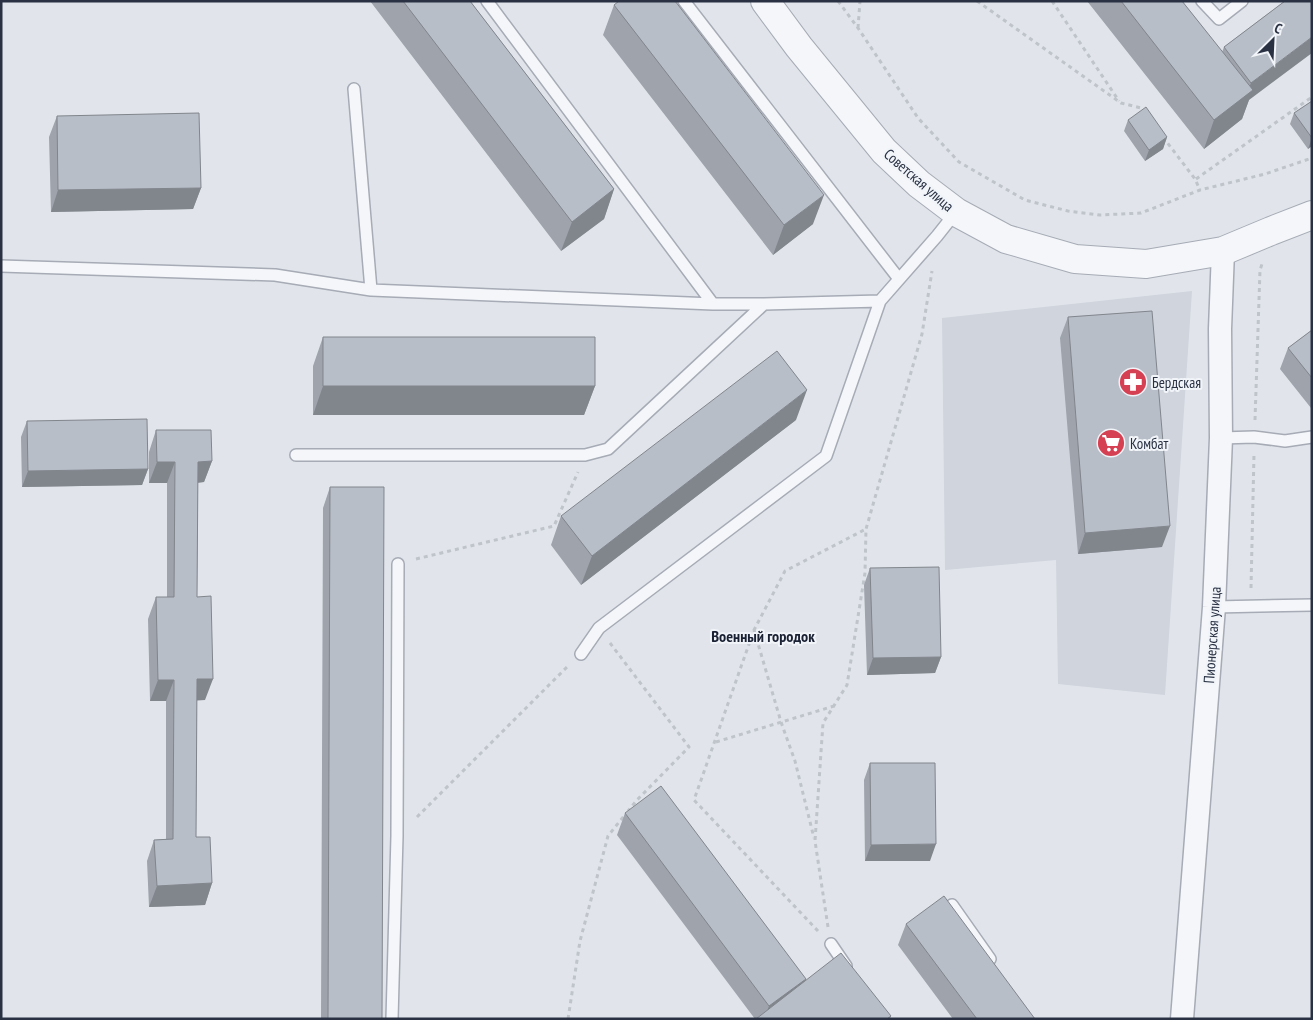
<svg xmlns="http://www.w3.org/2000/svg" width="1313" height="1020" font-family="'PT Sans Narrow',sans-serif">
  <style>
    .built { fill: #cfd4dd }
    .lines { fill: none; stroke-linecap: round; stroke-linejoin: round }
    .service-casing { stroke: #a6abb5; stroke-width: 14 }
    .minor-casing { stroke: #a6abb5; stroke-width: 25 }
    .tertiary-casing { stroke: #a6abb5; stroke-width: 30 }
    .path { stroke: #bfc3ca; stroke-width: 3; stroke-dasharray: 4 4; stroke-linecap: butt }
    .service { stroke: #f4f6f9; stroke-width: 11 }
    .minor { stroke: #f4f6f9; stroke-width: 22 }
    .tertiary { stroke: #f4f6f9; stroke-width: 28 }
    .wall { fill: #9ea3ac }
    .shaded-wall { fill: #81858c }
    .building { fill: #b8bec8; stroke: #81858c }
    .labels { text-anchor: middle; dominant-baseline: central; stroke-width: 4; stroke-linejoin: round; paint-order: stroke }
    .street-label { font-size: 15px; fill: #293143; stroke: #f1f4f8 }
    .poi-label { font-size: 15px; fill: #293143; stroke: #f1f4f8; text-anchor: start }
    .neighbourhood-label { font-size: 16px; font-weight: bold; fill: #1b2234; stroke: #f1f4f8 }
  </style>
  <rect width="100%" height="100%" fill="#e1e5eb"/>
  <path class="built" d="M1192 291 1165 695 1058 684 1056 560 945 570 942 318Z"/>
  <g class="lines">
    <defs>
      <path id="service" d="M487 1 713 304
        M684 1 899 279
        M1202 1 1219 19 1242 1
        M354 89 371 290
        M1 266 275 275 371 290 713 304H764L880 301 937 236 956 212
        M1221 438 1254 437 1285 441 1312 437
        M296 455H585L608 449 764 304
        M1214 607 1312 605
        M581 654 599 628 826 456 880 301
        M952 905 990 959
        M831 944 846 966
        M392 1019 397 836 398 564"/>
      <path id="minor" d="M1182 1019 1214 607 1221 438 1220 329 1223 251"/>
      <path id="tertiary" d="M765 1 799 47 884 151 919 184 956 212 1006 239 1075 259 1146 264 1223 251 1271 231 1312 215"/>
    </defs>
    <use href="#service" class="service-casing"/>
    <use href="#minor" class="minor-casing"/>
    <use href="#tertiary" class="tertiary-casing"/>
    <path class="path" d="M838 1 858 28 918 118 959 162 1025 200 1068 211 1100 215 1141 213 1200 190 1265 174 1312 158
      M977 1 1121 103 1141 108 1144 113
      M1052 1 1119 101
      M858 28 860 1
      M1163 137 1195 179 1200 190
      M1196 179 1312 97
      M1255 420 1260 270 1262 264
      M416 559 554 526 578 472
      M1251 588 1254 454
      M754 630 781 722 795 761 814 838
      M610 643 689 747 637 800 628 811
      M716 742 834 706
      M417 817 568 666
      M828 927 815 841 823 723 847 685 865 573 866 529 922 334 932 271
      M818 931 694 800 754 630 785 571 866 529
      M568 1019 580 941 608 836 624 816"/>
    <use href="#service" class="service"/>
    <use href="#minor" class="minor"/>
    <use href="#tertiary" class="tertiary"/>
  </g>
  <path class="wall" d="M370 1H470L614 189 604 219 561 251Z
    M1087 1H1182L1222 52 1224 47 1285 1 1242 119 1204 149Z
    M614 5 813 224 773 255 603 35Z
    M1312 101V146L1308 149 1290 124 1294 113Z
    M57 116 201 188 193 209 51 212 49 137Z
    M1128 120 1167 137 1163 149 1145 161 1124 131Z
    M1068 317 1162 547 1078 554 1060 338Z
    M1312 330V408H1311L1280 369 1288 348Z
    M323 337 595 386 584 415H313V366Z
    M796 420 581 585 551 545 561 516Z
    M27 421 148 469 142 485 22 487 21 437Z
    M156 430 212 461 204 482 198 483 197 597 205 700H197L196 837 212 883 205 905 149 907 147 861 154 840 166 839V701H150L148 619 156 597H167V483H149V452Z
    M330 487 382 1019H321L323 508Z
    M870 568 941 657 935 673 867 675 864 585Z
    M870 763 930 861H865L864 780Z
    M625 813 805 981 891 1016 890 1019H755L617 835Z
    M906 924 1035 1019H953L898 945Z"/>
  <path class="shaded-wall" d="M1312 37V53L1249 100 1242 119 1204 149 1214 120 1246 95 1251 83Z
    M1167 137 1163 149 1145 161 1149 150Z
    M1312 138V146L1308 149Z
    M201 188 193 209 51 212 58 190Z
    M614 189 604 219 561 251 572 222Z
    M824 195 813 224 773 255 784 225Z
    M323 386H595L584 415H313Z
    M807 390 796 420 581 585 592 556Z
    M212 461 204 482 190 483 198 462Z
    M157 462H175L167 483H149Z
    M148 469 142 485 22 487 28 471Z
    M1170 526 1162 547 1078 554 1085 533Z
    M941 657 935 673 867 675 873 658Z
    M197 679H213L205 700 189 701Z
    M158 680H174L166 701H150Z
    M936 844 930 861H865L871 845Z
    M212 883 205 905 149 907 157 886Z
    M806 979 798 1000 764 1019 769 1006Z"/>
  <path class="building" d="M403 1H470L614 189 572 222Z
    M619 1H675L824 195 784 225 614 5Z
    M1121 1H1182L1253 90 1214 120Z
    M1285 1H1312V37L1251 83 1224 47Z
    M1312 101V138L1294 113Z
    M1146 107 1167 137 1149 150 1128 120Z
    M199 113 201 188 58 190 57 116Z
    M1152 311 1170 526 1085 533 1068 317Z
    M1312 330V378L1288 348Z
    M323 337H595V386H323Z
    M777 351 807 390 592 556 561 516Z
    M147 419 148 469 28 471 27 421Z
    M156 430H211L212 461 198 462 197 597 211 596 213 679H197L196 837H210L212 883 157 886 154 840 173 839 174 680H158L156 597H174L175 462H157Z
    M330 487H384L382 1019H328Z
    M939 567 941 657 873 658 870 568Z
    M870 763H935L936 844 871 845Z
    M661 786 806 979 769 1006 625 813Z
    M944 896 1035 1019H977L906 924Z
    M841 953 891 1016 887 1019H756Z"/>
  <defs>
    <symbol id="pharmacy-disc" viewBox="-11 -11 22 22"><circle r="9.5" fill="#d54152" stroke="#f1f4f8"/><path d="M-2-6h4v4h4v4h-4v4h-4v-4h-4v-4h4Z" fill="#fff"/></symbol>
    <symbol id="supermarket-disc" viewBox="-11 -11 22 22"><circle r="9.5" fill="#d54152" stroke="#f1f4f8"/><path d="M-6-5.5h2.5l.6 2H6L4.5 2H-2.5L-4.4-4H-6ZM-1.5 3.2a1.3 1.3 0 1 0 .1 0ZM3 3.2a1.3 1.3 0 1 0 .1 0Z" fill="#fff"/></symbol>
  </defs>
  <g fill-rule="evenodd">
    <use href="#pharmacy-disc" x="1117" y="366" width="32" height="32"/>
    <use href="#supermarket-disc" x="1095" y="427" width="32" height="32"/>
  </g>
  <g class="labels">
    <g class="street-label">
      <text transform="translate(919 180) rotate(41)">Советская улица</text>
      <text transform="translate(1212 635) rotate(-86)">Пионерская улица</text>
    </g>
    <g class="poi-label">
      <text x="1152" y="382">Бердская</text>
      <text x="1130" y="443">Комбат</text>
    </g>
    <g class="neighbourhood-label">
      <text x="763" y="636">Военный городок</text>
    </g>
  </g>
  <rect width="1313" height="1020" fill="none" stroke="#293143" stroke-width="5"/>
  <g transform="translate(1273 40) rotate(24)" stroke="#f1f4f8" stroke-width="4" paint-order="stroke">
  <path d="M0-4L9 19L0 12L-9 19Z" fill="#293143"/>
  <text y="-8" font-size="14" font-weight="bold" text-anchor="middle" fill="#293143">С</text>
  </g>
</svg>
